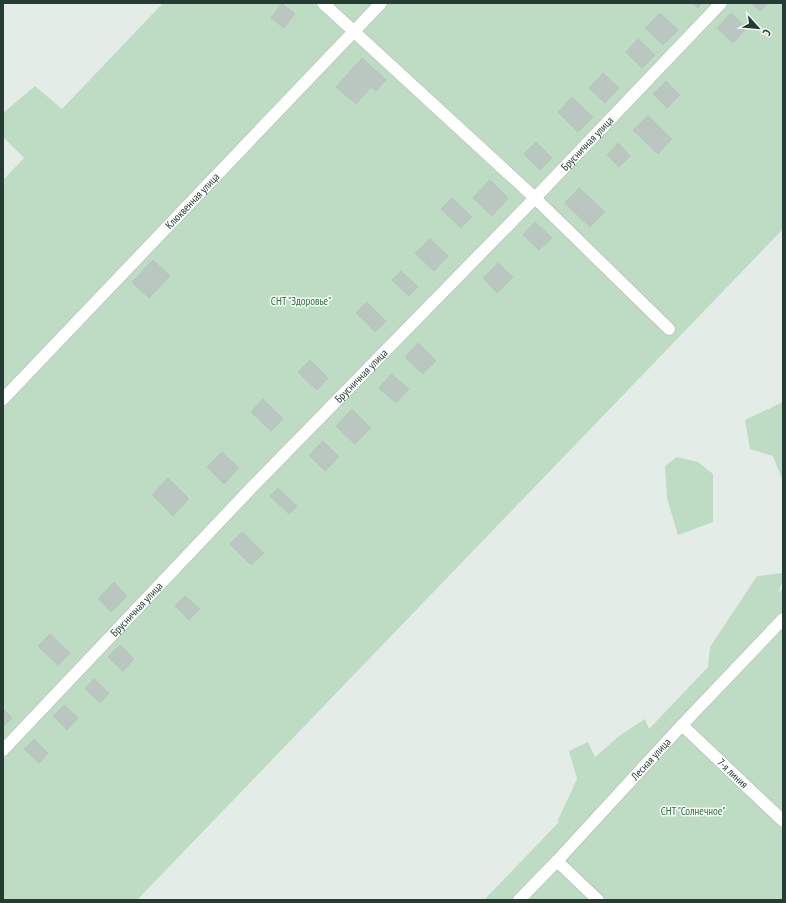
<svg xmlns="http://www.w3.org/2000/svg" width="786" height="903" font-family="'PT Sans Narrow',sans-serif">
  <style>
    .green { fill: #bedcc3 }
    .building { fill: #b9c7c0; stroke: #b6c5be }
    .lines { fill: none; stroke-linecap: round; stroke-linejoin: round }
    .minor-casing { stroke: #a7b4ad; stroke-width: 13 }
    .minor { stroke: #fff; stroke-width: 12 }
    .labels { text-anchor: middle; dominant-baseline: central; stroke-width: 3; stroke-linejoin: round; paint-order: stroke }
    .street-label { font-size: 11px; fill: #243c33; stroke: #f4f9f6 }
    .park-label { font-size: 11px; fill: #317043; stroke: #f4f9f6 }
  </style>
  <rect width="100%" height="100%" fill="#e4ece7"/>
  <path class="green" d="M163 3H783V229L137 900H3V180L24 158 3 137V113L35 86 62 109Z
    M783 402V482L773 456 750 449 745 420Z
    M677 457 698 462 713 474V522L678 535 667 498 665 466Z
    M783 573V581L778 593 783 588V900H484L560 821 557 822 577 779 569 751 588 742 595 757 619 736 645 719 649 729 708 667 710 647 757 576Z"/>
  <path class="building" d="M692 3H702L698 8Z
    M751 3H768L760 11Z
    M282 4 295 14 284 28 271 18Z
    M660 13 678 30 663 45 645 28Z
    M731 13 747 28 733 43 717 28Z
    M638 39 655 55 642 68 626 52Z
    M362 58 386 80 376 91 371 87 356 104 336 87Z
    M603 73 619 88 605 103 589 88Z
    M666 81 680 95 667 108 653 94Z
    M572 97 593 117 578 132 558 112Z
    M648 115 672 139 658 154 633 130Z
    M536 142 552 158 540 170 524 154Z
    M618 143 630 156 619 167 607 155Z
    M490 180 508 198 492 216 473 198Z
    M579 188 605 212 590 227 565 203Z
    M452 198 472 217 461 228 441 209Z
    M535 222 552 238 539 250 523 235Z
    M430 239 448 256 434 271 415 253Z
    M153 260 170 276 149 298 132 282Z
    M498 263 513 277 497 293 483 278Z
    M401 271 418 287 409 296 392 280Z
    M367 302 386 321 375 332 356 313Z
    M418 343 436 361 423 374 405 357Z
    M310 360 328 378 317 390 298 372Z
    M391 374 409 389 396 403 379 388Z
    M263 399 283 419 271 431 251 412Z
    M352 409 371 428 355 444 336 426Z
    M323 441 339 457 325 471 309 455Z
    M222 452 239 468 224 484 207 467Z
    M168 478 189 499 173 516 152 495Z
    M278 488 297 506 289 514 270 496Z
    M242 532 264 553 251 565 230 544Z
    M114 582 127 596 111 612 98 599Z
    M185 596 200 609 189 620 175 606Z
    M50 634 70 653 58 665 38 646Z
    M120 645 134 659 123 671 108 657Z
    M94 679 109 693 100 703 85 689Z
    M64 705 78 718 67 730 53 716Z
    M3 709 12 718 3 727Z
    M34 739 48 753 39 763 24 749Z"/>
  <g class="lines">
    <defs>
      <g id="minor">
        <path d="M323 3 535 198 669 329"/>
        <path id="s1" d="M3 399 381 3"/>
        <path id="s2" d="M682 725 783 821"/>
        <path id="s3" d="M3 750 256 483 535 198 721 3"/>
        <path d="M557 861 598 900"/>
        <path id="s4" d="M519 900 557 861 682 725 783 619"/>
      </g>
    </defs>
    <use href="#minor" class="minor-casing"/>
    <use href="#minor" class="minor"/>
  </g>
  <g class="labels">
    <g class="street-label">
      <text stroke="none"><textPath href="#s3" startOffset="842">Брусничная улица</textPath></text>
      <text stroke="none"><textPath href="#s1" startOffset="274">Клюквенная улица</textPath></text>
      <text stroke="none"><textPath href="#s3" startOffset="518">Брусничная улица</textPath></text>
      <text stroke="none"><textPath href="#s3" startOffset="194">Брусничная улица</textPath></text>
      <text stroke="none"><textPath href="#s4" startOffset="193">Лесная улица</textPath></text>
      <text stroke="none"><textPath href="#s2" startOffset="70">7-я линия</textPath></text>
    </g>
    <g class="park-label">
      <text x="301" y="301">СНТ "Здоровье"</text>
      <text x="693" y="811">СНТ "Солнечное"</text>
    </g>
  </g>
  <rect width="786" height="903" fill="none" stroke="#243c33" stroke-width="8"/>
  <g transform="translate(758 28) rotate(117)" stroke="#f4f9f6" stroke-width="3" paint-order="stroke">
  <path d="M0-3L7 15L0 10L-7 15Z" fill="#243c33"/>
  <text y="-6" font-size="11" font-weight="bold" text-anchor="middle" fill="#243c33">С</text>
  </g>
</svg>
